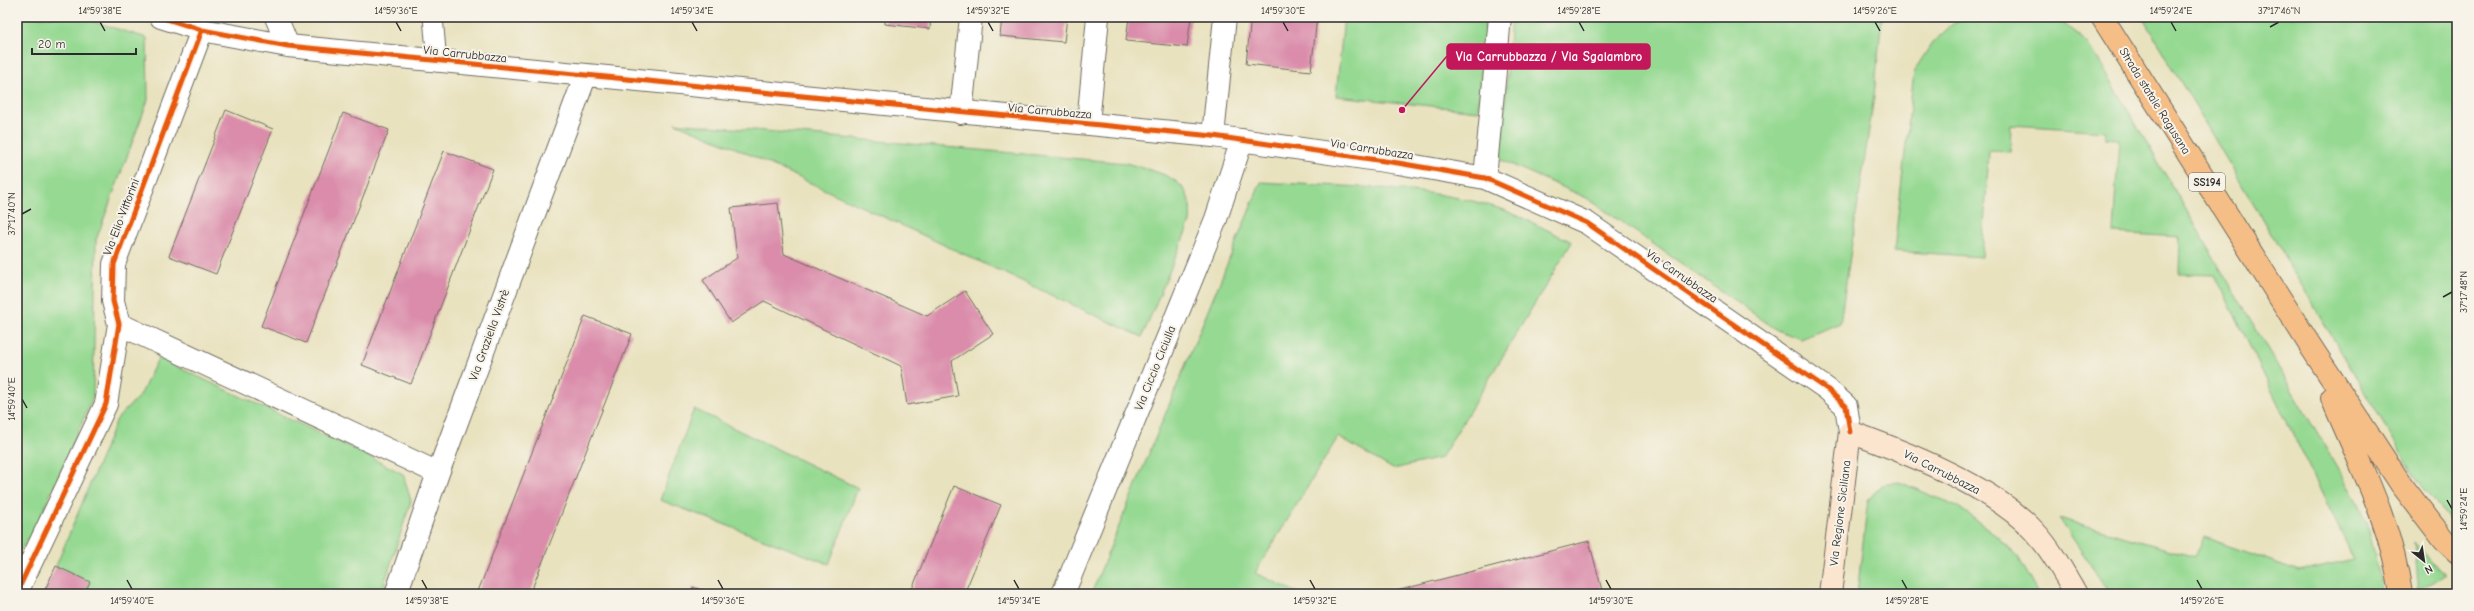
<svg xmlns="http://www.w3.org/2000/svg" width="2474" height="611" font-family="'Comic Neue',sans-serif">
  <style>
    .green { fill: #95d992; stroke: #60825e }
    .building { fill: #da8caa }
    .lines { fill: none; stroke-linecap: round; stroke-linejoin: round }
    .service-casing { stroke: #6e6b5f; stroke-width: 21 }
    .minor-casing { stroke: #6e6b5f; stroke-width: 24 }
    .secondary-casing { stroke: #6e6b5f; stroke-width: 24 }
    .primary-casing { stroke: #6e6b5f; stroke-width: 24 }
    .service { stroke: #fff; stroke-width: 19 }
    .minor { stroke: #fff; stroke-width: 22 }
    .secondary { stroke: #fbe5cf; stroke-width: 22 }
    .primary { stroke: #f6be87; stroke-width: 22 }
    .cycleway-casing { stroke: #f7f3e8; stroke-width: 8 }
    .cycleway { stroke: #e8590c; stroke-width: 5 }
    .ticks { fill: none; stroke: #2b2b2b; stroke-width: 1.5 }
    .labels { text-anchor: middle; dominant-baseline: central; stroke-width: 4; stroke-linejoin: round; paint-order: stroke }
    .shield { fill: #f7f3e8; stroke: #686764; stroke-width: 1 }
    .shield-label { font-size: 11px; font-weight: bold; fill: #2b2b2b }
    .street-label { font-size: 12px; fill: #2b2b2b; stroke: #f7f3e8 }
    .leader { fill: none; stroke: #c2185b; stroke-width: 1.5 }
    .callout-dot { fill: #c2185b; stroke: #f7f3e8; stroke-width: 1.5 }
    .callout { fill: #c2185b; stroke: #c2185b; stroke-width: 1.5 }
    .callout-label { font-size: 13px; text-anchor: middle; font-weight: bold; fill: #fff }
    .neatline { fill: none; stroke: #2b2b2b; stroke-width: 1.5 }
    .ticks-label { font-size: 10px; text-anchor: middle; fill: #2b2b2b }
  </style>
  <rect width="100%" height="100%" fill="#f7f3e8"/>
  <filter id="ink" filterUnits="userSpaceOnUse"><feTurbulence type="fractalNoise" baseFrequency=".025" numOctaves="2"/><feDisplacementMap in="SourceGraphic" scale="8" xChannelSelector="R" yChannelSelector="G"/><feConvolveMatrix kernelMatrix="1 2 1 2 8 2 1 2 1" color-interpolation-filters="sRGB"/></filter>
  <filter id="wash" filterUnits="userSpaceOnUse"><feTurbulence type="fractalNoise" baseFrequency=".012" numOctaves="4" result="noise"/><feDisplacementMap in="SourceGraphic" scale="16" xChannelSelector="R" yChannelSelector="G"/><feGaussianBlur stdDeviation="0.9" result="paint"/><feColorMatrix in="noise" values="0 0 0 0 0 0 0 0 0 0 0 0 0 0 0 0 0 1.4 0 .05"/><feComposite in="paint" operator="in"/></filter>
  <g filter="url(#wash)">
    <rect width="100%" height="100%" fill="#e9e2bf"/>
    <path class="green" d="M17 17H78L147 38 148 100 96 240 93 397 37 525 17 556Z
      M1344 17H1486L1478 111 1336 96Z
      M1511 17H1882L1874 96 1840 323 1801 339 1777 330 1587 198 1501 160Z
      M1974 17H2036L2062 22 2089 44 2355 498 2369 530 2383 594H2110L2059 518 2195 557 2204 537 2299 571 2354 559 2215 275 2179 274 2180 237 2113 233 2119 139 2106 138 2107 131 2011 125 2010 152 1989 151 1982 257 1894 251 1914 71 1932 43 1954 23Z
      M2142 17H2457V529L2418 481Z
      M675 123 1126 163C1161 174 1195 176 1190 222L1142 337 731 146Z
      M1261 182C1336 187 1439 185 1509 212 1530 221 1551 232 1572 242L1441 458 1393 469 1338 437 1255 573 1300 594H1091Z
      M158 358 362 453 403 474 411 501 381 594H84L89 582 56 566 117 419 141 394Z
      M694 409 858 488 829 564 660 500Z
      M1899 482 1957 506 1992 532 2018 557 2039 594H1857L1868 500 1882 485Z
      M2414 542 2428 559 2446 574 2419 591Z"/>
    <g id="blocks">
      <path class="building" d="M885 17H931L930 29 885 24Z
        M1002 17H1067L1064 42 1000 36Z
        M1129 17H1191L1187 47 1126 41Z
        M1251 17H1317L1311 71 1246 64Z
        M226 110 273 129 216 274 169 256Z
        M343 113 389 130 306 343 261 326Z
        M444 151 493 169 411 384 362 365Z
        M778 203 784 254 927 316 965 291 993 334 952 361 958 396 907 405 901 366 764 301 731 323 703 280 737 258 731 208Z
        M585 316 632 334 530 594H477Z
        M954 486 1001 505 964 594H910Z
        M1589 541 1603 594H1397L1396 591Z
        M56 566 90 582 84 594H43Z
        M693 587 712 594H691Z"/>
    </g>
  </g>
  <g filter="url(#ink)">
    <use href="#blocks" fill-opacity="0" stroke="#6e6b5f" stroke-width="1"/>
    <g class="lines">
      <defs>
        <path id="service" d="M433 17 437 62"/>
        <path id="minor" d="M161 17 202 30 288 46 1213 136 1398 163 1485 178 1587 223 1827 389 1846 406 1850 432
          M276 17 288 46
          M961 113 971 17
          M1088 124 1098 17
          M1213 136 1225 17
          M1485 178 1500 17
          M119 324 438 473
          M17 592 106 404 119 324 113 301 114 264 202 30
          M396 594 438 473 585 77
          M1063 594 1216 219 1242 140"/>
        <path id="secondary" d="M1830 594 1850 432C1906 452 1994 487 2034 531 2051 549 2064 573 2076 594"/>
        <path id="primary" d="M2102 17 2311 347 2401 484 2444 540 2457 552
          M2332 398C2359 462 2392 525 2401 594"/>
      </defs>
      <use href="#service" class="service-casing"/>
      <use href="#minor" class="minor-casing"/>
      <use href="#secondary" class="secondary-casing"/>
      <use href="#primary" class="primary-casing"/>
      <use href="#service" class="service"/>
      <use href="#minor" class="minor"/>
      <use href="#secondary" class="secondary"/>
      <use href="#primary" class="primary"/>
      <defs>
        <path id="cycleway" d="M161 17 202 30 288 46 1213 136 1398 163 1485 178 1587 223 1827 389 1846 406 1850 432
          M17 592 106 404 119 324 113 301 114 264 202 30"/>
      </defs>
      <use href="#cycleway" class="cycleway-casing"/>
      <use href="#cycleway" class="cycleway"/>
    </g>
  </g>
  <path class="ticks" d="M100 22 105 31M396 22 401 31M692 22 697 31M988 22 993 31M1283 22 1288 31M1579 22 1584 31M1875 22 1880 31M2171 22 2176 31M2270 27 2279 22M22 214 31 209M2443 297 2452 292M22 399 27 408M2447 500 2452 509M127 580 132 589M422 580 427 589M718 580 723 589M1014 580 1019 589M1310 580 1315 589M1606 580 1611 589M1902 580 1907 589M2197 580 2202 589"/>
  <g class="labels">
    <rect class="shield" x="2189" y="173" width="36" height="18" rx="3"/>
    <g class="shield-label">
      <text x="2207" y="182">SS194</text>
    </g>
    <g class="street-label">
      <text transform="translate(465 54) rotate(6)">Via Carrubbazza</text>
      <text transform="translate(2155 101) rotate(58)">Strada statale Ragusana</text>
      <text transform="translate(1050 111) rotate(5)">Via Carrubbazza</text>
      <text transform="translate(1372 149) rotate(9)">Via Carrubbazza</text>
      <text transform="translate(121 217) rotate(-69)">Via Elio Vittorini</text>
      <text transform="translate(1682 276) rotate(35)">Via Carrubbazza</text>
      <text transform="translate(489 335) rotate(-70)">Via Graziella Vistrè</text>
      <text transform="translate(1155 368) rotate(-68)">Via Ciccio Ciciulla</text>
      <text transform="translate(1942 472) rotate(27)">Via Carrubbazza</text>
      <text transform="translate(1840 513) rotate(-83)">Via Regione Siciliana</text>
    </g>
  </g>
  <path class="leader" d="M1402 110L1447 56"/>
  <circle class="callout-dot" cx="1402" cy="110" r="4"/>
  <rect class="callout" x="1447" y="44" width="203" height="25" rx="4"/>
  <g class="callout-label">
    <text x="1549" y="61">Via Carrubbazza / Via Sgalambro</text>
  </g>
  <rect width="2474" height="611" fill="none" stroke="#f7f3e8" stroke-width="44"/>
  <g transform="translate(2424 561) rotate(150)" stroke="#f7f3e8" stroke-width="3" paint-order="stroke">
  <path d="M0-3L7 15L0 10L-7 15Z" fill="#2b2b2b"/>
  <text y="-6" font-size="11" font-weight="bold" text-anchor="middle" fill="#2b2b2b">N</text>
  </g>
  <path d="M32 48v6h104v-6" fill="none" stroke="#2b2b2b" stroke-width="2"/>
  <text x="38" y="48" font-size="12" fill="#2b2b2b" stroke="#f7f3e8" stroke-width="3" paint-order="stroke">20 m</text>
  <rect x="22" y="22" width="2430" height="567" class="neatline"/>
  <g class="ticks-label">
    <text x="100" y="14">14°59'38"E</text>
    <text x="396" y="14">14°59'36"E</text>
    <text x="692" y="14">14°59'34"E</text>
    <text x="988" y="14">14°59'32"E</text>
    <text x="1283" y="14">14°59'30"E</text>
    <text x="1579" y="14">14°59'28"E</text>
    <text x="1875" y="14">14°59'26"E</text>
    <text x="2171" y="14">14°59'24"E</text>
    <text x="2279" y="14">37°17'46"N</text>
    <text transform="translate(11 214) rotate(-90)" y="4">37°17'40"N</text>
    <text transform="translate(2463 292) rotate(-90)" y="4">37°17'48"N</text>
    <text transform="translate(11 399) rotate(-90)" y="4">14°59'40"E</text>
    <text transform="translate(2463 509) rotate(-90)" y="4">14°59'24"E</text>
    <text x="132" y="604">14°59'40"E</text>
    <text x="427" y="604">14°59'38"E</text>
    <text x="723" y="604">14°59'36"E</text>
    <text x="1019" y="604">14°59'34"E</text>
    <text x="1315" y="604">14°59'32"E</text>
    <text x="1611" y="604">14°59'30"E</text>
    <text x="1907" y="604">14°59'28"E</text>
    <text x="2202" y="604">14°59'26"E</text>
  </g>
</svg>
